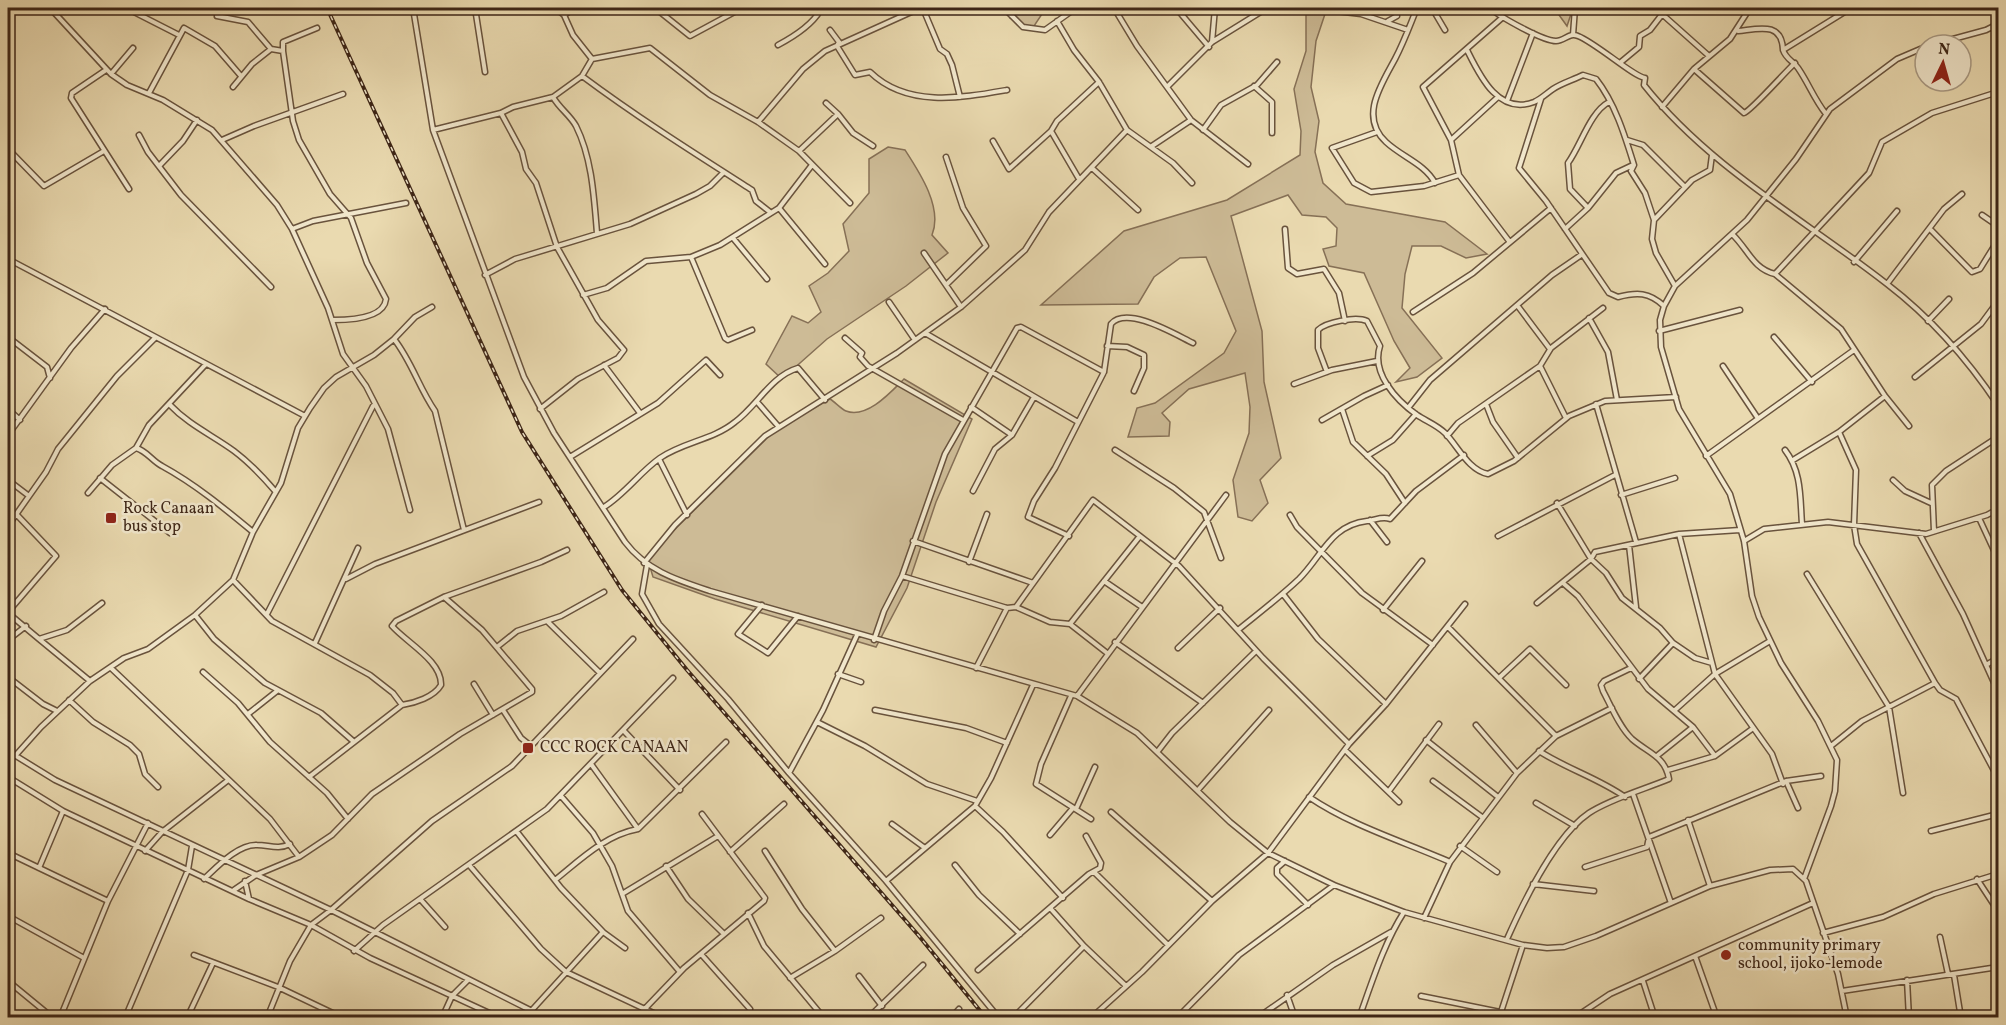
<svg xmlns="http://www.w3.org/2000/svg" width="2006" height="1025" font-family="Vollkorn,serif">
  <style>
    .green { fill: #cdbb96; stroke: #867056; stroke-width: 1.5 }
    .lines { fill: none; stroke-linecap: round; stroke-linejoin: round }
    .minor-casing { stroke: #69533d; stroke-width: 7 }
    .minor { stroke: #f1e7cc; stroke-width: 4 }
    .rail-casing { stroke: #3e2617; stroke-width: 4 }
    .rail { stroke: #f1e7cc; stroke-width: 1.5; stroke-dasharray: 4.5; stroke-linecap: butt }
    .poi-dot { fill: #8f2418; stroke: #f1e7cc; stroke-width: 2 }
    .labels { text-anchor: middle; dominant-baseline: central; stroke-width: 5; stroke-linejoin: round; paint-order: stroke }
    .poi-label { font-size: 16px; fill: #3e2617; stroke: #f1e7cc; text-anchor: start }
  </style>
  <rect width="100%" height="100%" fill="#eadab0"/>
  <filter id="stains"><feTurbulence type="fractalNoise" baseFrequency=".00333" numOctaves="4"/><feColorMatrix values="0 0 0 0 .2 0 0 0 0 .09 0 0 0 0 .02 0 0 0 .5 -.17"/></filter>
  <radialGradient id="worn" r=".72"><stop offset=".6" stop-color="#630" stop-opacity="0"/><stop offset="1" stop-color="#630" stop-opacity=".3"/></radialGradient>
  <path class="green" d="M1015 8H1046L1032 29 1010 18Z
    M1311 8H1327L1316 41 1311 87 1319 121 1315 152 1323 183 1346 204 1445 222 1487 254 1466 258 1441 246H1412L1405 274 1402 308 1442 358 1417 377 1396 382 1410 368 1394 341 1364 273 1329 266 1323 249 1336 246 1337 228 1326 217 1302 215 1288 195 1231 216 1262 331 1264 382 1281 458 1260 480 1268 503 1252 521 1238 517 1233 480 1249 433 1250 407 1245 373 1189 389 1162 413 1170 422 1169 436 1128 437 1137 408 1155 403 1224 353 1236 331 1206 257 1180 258 1154 277 1138 304 1041 305 1124 231 1227 200 1300 155 1301 131 1294 89 1306 51V13Z
    M1554 8H1573L1567 26Z
    M888 147 905 150C920 173 943 208 932 235L948 253 906 286 827 339 782 379 766 364 792 316 808 323 821 312 809 286 828 273 849 251 843 224 869 193V159Z
    M904 379 972 419 936 502 907 588 876 647 715 599 653 577 647 557 775 430 830 399C835 402 841 409 846 411 867 419 891 392 904 379Z"/>
  <g class="lines">
    <defs>
      <path id="minor" d="M50 8 111 74 127 85 163 100 212 130 277 205 292 229 328 308 343 354 366 386 388 429 410 510
        M126 8 179 35
        M346 8 350 11 375 8
        M413 8 433 130 524 377 554 433 625 542C647 571 677 580 710 591L1077 696 1137 733 1230 822 1268 853 1334 885 1404 912 1523 945 1547 948 1564 947 1596 936 1710 886 1770 870 1793 869 1806 881 1838 974 1847 1018
        M475 8 485 72
        M555 8 564 15 573 35 592 59
        M655 8 690 36 742 8
        M1004 8 1023 27 1045 30 1076 8
        M1114 8 1137 46 1191 120 1248 164
        M1176 8 1209 47
        M1417 8C1410 25 1404 42 1395 59 1381 85 1359 117 1386 142 1402 157 1425 164 1435 183
        M1432 8 1445 30
        M1490 8C1500 17 1543 41 1556 41 1565 41 1569 32 1578 36 1596 43 1634 77 1645 78L1644 85C1710 168 1804 219 1887 284 1930 317 1968 360 1998 405
        M1319 9 1361 14 1408 30
        M564 15 575 8
        M1663 15 1709 56
        M217 16 248 22 271 49
        M1503 17 1423 87 1451 140 1459 175 1509 241
        M1057 21 1074 50 1099 82 1127 130 1173 163 1192 183
        M1388 21 1397 16 1395 8
        M1993 27 1998 33
        M830 30 839 42 837 46 855 75 870 72C907 108 961 98 1007 90
        M1738 31C1758 29 1782 21 1783 50
        M1573 35 1575 8
        M1212 42 1215 8
        M778 45C793 37 811 26 820 11L818 8
        M1931 45 1986 30 1998 24
        M1467 50C1479 74 1498 116 1534 102 1541 99 1547 93 1553 89 1562 83 1573 80 1583 75L1596 79C1615 103 1625 136 1634 165L1631 171 1645 193 1654 220 1652 239 1656 253 1675 286
        M283 51 293 121 299 140 330 194 351 218 367 263 386 299C384 319 348 320 333 320
        M1621 62 1639 47 1640 36 1650 30 1667 8
        M1694 69 1744 113C1751 111 1785 72 1795 63
        M106 70 72 93 71 98 129 189
        M111 74 133 48
        M582 76C637 117 694 153 752 190L756 201 770 212
        M1254 86 1272 102V133
        M233 87 252 64 271 49 283 51V42L317 28
        M1167 87 1212 42 1267 8
        M149 93 184 28 215 46 241 76
        M553 97C559 108 570 115 576 126 592 158 594 197 597 233
        M1541 99 1519 168 1546 201 1609 293 1618 297C1637 292 1649 292 1664 306
        M1507 101 1533 33
        M1662 107 1694 69 1730 39 1750 8
        M501 113 522 152 526 169 536 183 557 247 598 320 624 350 618 358 578 379 540 409
        M838 114 853 133 873 146
        M1826 114C1814 99 1809 84 1798 68 1793 61 1786 59 1783 50L1851 8
        M758 122 803 69 825 51 918 9 924 11 940 49 947 54 952 65 960 97
        M433 130 501 113 513 107 553 97 582 76 592 59 650 48 710 95 758 122 799 151 850 203
        M1203 130 1221 105 1257 85 1277 62
        M1377 132 1332 148 1354 183 1371 192 1424 186 1459 175
        M139 135 148 152 181 195 271 287
        M222 140 254 126 343 94
        M1451 140 1498 97
        M1627 140 1643 145 1685 187
        M993 141 1009 169 1051 131
        M1152 146 1191 120
        M8 149 44 186 104 151
        M799 151 838 114 826 103
        M946 157 963 208 986 246 946 285
        M160 165 183 141 197 120
        M1092 168 1138 210
        M1079 179 1051 131 1057 121 1099 82
        M779 208 825 264
        M1588 208 1570 189 1568 163C1581 145 1590 112 1609 102
        M1982 215 1998 226
        M1654 220 1692 180 1710 170 1712 155
        M292 229 313 221 406 203
        M1285 229 1288 268 1297 274 1324 269 1339 293 1345 321
        M1565 229 1588 208 1616 173 1633 165
        M1931 230 1972 272 1980 269 1998 240
        M1732 234C1748 249 1753 269 1775 274L1841 329 1885 396 1909 426
        M733 238 767 279
        M924 253 961 307
        M691 257 725 338 728 340 752 330
        M8 259 305 416
        M1854 262 1897 211
        M1775 274 1869 173 1882 142 1932 113 1998 92
        M485 275 515 259 630 224 696 194 710 186 723 173
        M1887 284 1944 209 1962 194
        M583 295 607 288 646 261 691 257 720 245 779 208 812 165
        M889 302 915 340
        M1517 305 1550 349
        M432 307 415 317 394 339C412 362 419 388 435 411L464 530
        M1413 312 1473 273 1551 208
        M1589 318 1608 352 1617 400
        M1928 321 1949 299
        M1659 331 1740 310
        M925 333 1078 422
        M8 337 47 367 50 378
        M1774 337 1812 382
        M845 338 862 353 860 357 868 366 963 420
        M1107 346 1127 347 1144 355V368L1134 391
        M604 365 640 413
        M1540 366 1566 418
        M1723 366 1757 417
        M1327 372 1318 348V330C1326 322 1356 316 1367 321L1380 346C1371 373 1396 400 1417 415 1426 421 1437 425 1445 433 1458 446 1468 470 1488 474L1514 461 1569 416 1605 401 1676 397
        M1915 377 1981 324 1998 301
        M1294 384 1332 370 1377 361
        M758 403 778 426
        M1486 404 1493 422 1518 458
        M1596 404 1636 542
        M170 405C189 425 212 435 234 451 250 463 263 477 275 491
        M971 407 1012 435
        M1408 408 1430 380 1552 275 1581 255
        M8 409 20 420
        M1342 409 1353 442 1386 474 1405 503
        M1322 420 1364 396 1388 385
        M1839 432 1856 470 1854 525 1857 544 1935 683 1940 690 1956 699 1998 778
        M8 435 71 348 105 309
        M1447 436 1458 423 1540 366 1551 348 1603 308
        M136 448C147 451 152 461 162 466 195 484 224 508 253 532
        M1115 450 1174 488 1204 512 1221 558
        M1785 450C1802 472 1800 498 1802 524
        M1367 456 1393 440 1416 414
        M1706 456 1854 350
        M570 457 658 403 706 360 720 375
        M659 459 687 515
        M1793 460 1839 432 1885 396
        M100 478 170 533
        M8 480 29 496
        M1893 480 1905 491 1931 503
        M973 491 995 449 1012 435 1034 397
        M88 493 112 465 136 448 149 425 206 364
        M1621 495 1675 478
        M1557 503 1591 559 1606 573 1622 598 1660 628 1673 643 1695 658 1712 663
        M604 507C625 494 640 472 660 458 683 442 713 440 735 422 757 406 771 376 798 368L825 400
        M1290 515 1297 527 1362 593 1433 645
        M1979 518 1998 559
        M1370 520 1387 542
        M8 526 46 472 58 449 117 376 155 338
        M1934 531 1932 485 1946 471 1998 437
        M1919 533 1963 614 1996 687
        M1679 534 1715 674 1772 754 1783 784
        M1069 536 1028 517 1034 501 1055 468 1104 372 1111 324C1127 305 1176 335 1193 343
        M1498 536 1615 475
        M913 541 1033 583
        M1744 541 1764 529 1828 522 1926 534 1987 515 1998 509
        M1629 545 1636 607
        M969 562 987 514
        M644 563 675 525 765 436 897 353 961 307 1025 250 1049 212 1127 130
        M647 565 642 594 659 624 728 699 789 773 886 881 999 1018
        M1807 574 1889 707 1903 793
        M902 576 1007 608 1016 607 1050 622 1070 624 1107 653
        M346 579 375 564 539 502
        M233 580 272 621 370 675 393 693 402 705
        M1104 581 1142 607
        M1563 583 1578 596 1648 689 1693 727 1658 755
        M1283 594 1318 639 1386 704
        M1537 603 1591 559 1595 552 1679 534 1740 530
        M762 605 738 634 768 653 798 616
        M1016 607 1093 500 1179 566 1263 658 1349 744
        M1383 610 1422 561
        M8 612 56 556 17 515
        M8 613 39 639 67 630 102 603
        M267 614 373 406
        M195 615 214 639 265 683 321 713 353 741
        M547 621 600 673
        M1070 624 1140 536
        M1448 627 1556 736
        M1238 630C1259 613 1280 597 1299 579 1322 556 1331 525 1367 521 1376 520 1382 516 1390 519L1416 491 1464 455
        M39 639 90 681 124 658 148 649 195 615 233 580 253 532 281 483 298 428 310 408 324 388 336 377 374 355 394 339
        M8 640 26 626
        M874 640 884 611 902 576 945 454 1017 328 1021 327 1104 372
        M1115 642 1203 703
        M315 643 358 548
        M497 647 517 631 561 616 604 592
        M1178 648 1220 608
        M1986 665 1998 658
        M111 668 270 819 299 857
        M976 668 1007 608
        M203 672 238 703 270 742 327 793 348 819
        M838 674 861 682
        M1715 674 1770 641
        M8 677 43 704 57 711
        M1500 677 1530 649 1566 685
        M1639 679 1673 643
        M474 684 493 715
        M1071 696 1041 764 1036 784 1091 819
        M1077 696 1226 495
        M69 700 93 722 130 745 139 754 145 774 158 787
        M503 710 521 738 531 746
        M875 710 966 728 1007 743
        M1675 710 1715 674
        M248 714 277 691
        M817 722 865 746 927 784 977 801
        M1476 725 1517 773
        M1693 727 1715 756
        M624 731 680 790
        M1426 740 1498 797
        M1831 746 1862 721 1935 683
        M1345 750 1399 802
        M8 751 55 780 331 910 546 1018
        M1158 751 1172 733 1256 651
        M1539 751C1567 769 1598 778 1625 797
        M15 756 41 727 90 681
        M591 764 638 829
        M1668 770 1715 756 1752 729
        M789 773 823 710 857 635
        M8 777 63 811 249 899 311 925 370 958 500 1018
        M309 777 402 705C415 703 434 697 441 685 442 661 407 643 392 626L396 621 444 597 541 562 567 550
        M1433 781 1482 817
        M1786 781 1798 808
        M1198 790 1269 710
        M1389 791 1439 724
        M1633 794 1671 903
        M561 796 593 833 612 866 628 911 680 972
        M1309 797C1352 826 1402 841 1450 862
        M1536 803 1575 826
        M975 806 1003 832 1063 898
        M1076 809 1095 767
        M1111 812 1212 901
        M1688 820 1710 886
        M892 824 925 848
        M1931 831 1998 814
        M517 832 561 888 603 932 532 1010 528 1018
        M1050 835 1073 808
        M1460 846 1497 872
        M145 851 162 832 227 781
        M765 851 802 909 835 951
        M730 852 784 804
        M8 853 108 901
        M1285 861 1277 868V874L1308 905
        M955 865 979 895 1020 934
        M470 866 541 949 566 972 664 1018
        M666 866 688 899 723 933
        M1585 867 1647 847 1649 837 1786 781 1821 776
        M39 868 63 811
        M1094 872 1168 945
        M204 879C217 867 238 844 257 845 269 845 278 850 290 844
        M1804 879 1831 806 1835 791 1837 760 1818 721 1781 663 1759 617 1752 596 1744 541 1730 494 1679 409 1661 347 1660 320 1664 306 1675 286 1747 220 1796 159 1830 109 1897 59 1925 47
        M1977 879 1998 911
        M555 880C580 860 605 835 638 829L726 742
        M245 881 249 899
        M886 881 975 806 991 778 1033 685
        M1533 884 1594 891
        M234 890 256 875 299 857 332 835 372 794 460 734 532 692V689L482 630 444 597
        M622 894 718 836
        M421 900 445 927
        M1051 909 1084 946 1126 986
        M748 913 764 946 824 1018
        M8 916 84 958
        M1424 918 1450 862 1517 773 1556 736 1612 708
        M603 932 625 948
        M1823 933 1883 917 1934 894 1998 874
        M1940 937 1948 974
        M1507 939C1523 903 1555 836 1589 813 1610 799 1645 789 1669 779 1665 756 1648 753 1632 739 1620 728 1611 706 1603 691L1601 685 1604 681 1631 668
        M354 951 383 925 547 809 673 678
        M701 954 750 1009
        M194 955 278 987 343 1018
        M1695 956 1717 1018
        M978 970 1089 874 1100 868 1101 863 1086 836
        M1954 975 1961 1018
        M859 976 882 1006
        M790 978 835 951 881 918
        M1907 980 1909 1018
        M8 981 53 1018
        M1643 981 1655 1018
        M1842 991 1998 967
        M1287 995 1295 1018
        M1421 996 1500 1012
        M60 1018 108 901 148 823
        M125 1018 188 870 192 846
        M187 1018 213 963
        M267 1018 290 961 311 925 331 910 432 821 512 766 633 639
        M442 1018 452 996 468 980
        M636 1018 684 968 764 901 765 898 702 814
        M868 1018 923 965
        M951 1018 959 1009
        M1013 1018 1084 946
        M1091 1018 1142 972 1212 901 1268 853 1349 744 1386 704 1465 604
        M1177 1018 1239 955 1334 885
        M1257 1018 1333 965 1391 932
        M1359 1018C1372 982 1384 943 1404 912
        M1499 1018 1523 945
        M1574 1018 1610 994 1813 903"/>
    </defs>
    <use href="#minor" class="minor-casing"/>
    <use href="#minor" class="minor"/>
    <defs>
      <path id="rail" d="M327 8 522 432 622 590 687 670 919 936 986 1018"/>
    </defs>
    <use href="#rail" class="rail-casing"/>
    <use href="#rail" class="rail"/>
  </g>
  <g class="poi-dot">
    <rect x="105" y="512" width="12" height="12" rx="3"/>
    <rect x="522" y="742" width="12" height="12" rx="3"/>
    <circle cx="1726" cy="955" r="6"/>
  </g>
  <g class="labels">
    <g class="poi-label">
      <text x="123" y="509">Rock Canaan<tspan x="123" dy="18">bus stop</tspan></text>
      <text x="540" y="748">CCC ROCK CANAAN</text>
      <text x="1738" y="946">community primary<tspan x="1738" dy="18">school, ijoko-lemode</tspan></text>
    </g>
  </g>
  <rect width="2006" height="1025" fill="none" stroke="#eadab0" stroke-width="30"/>
  <rect x="9" y="9" width="1988" height="1007" fill="none" stroke="#3e2617" stroke-width="3"/>
  <rect x="15" y="15" width="1976" height="995" fill="none" stroke="#3e2617" stroke-width="1.5"/>
  <g transform="translate(1943 63) rotate(5)"><circle r="28" fill="#f1e7cc" stroke="#a99a84" stroke-width="1.5"/>
  <path d="M0-4.5L10 22L0 15L-10 22Z" fill="#8f2418"/>
  <text y="-9" font-size="16" font-weight="bold" text-anchor="middle" fill="#3e2617">N</text>
  </g>
  <rect width="100%" height="100%" filter="url(#stains)"/>
  <rect width="100%" height="100%" fill="url(#worn)"/>
</svg>
